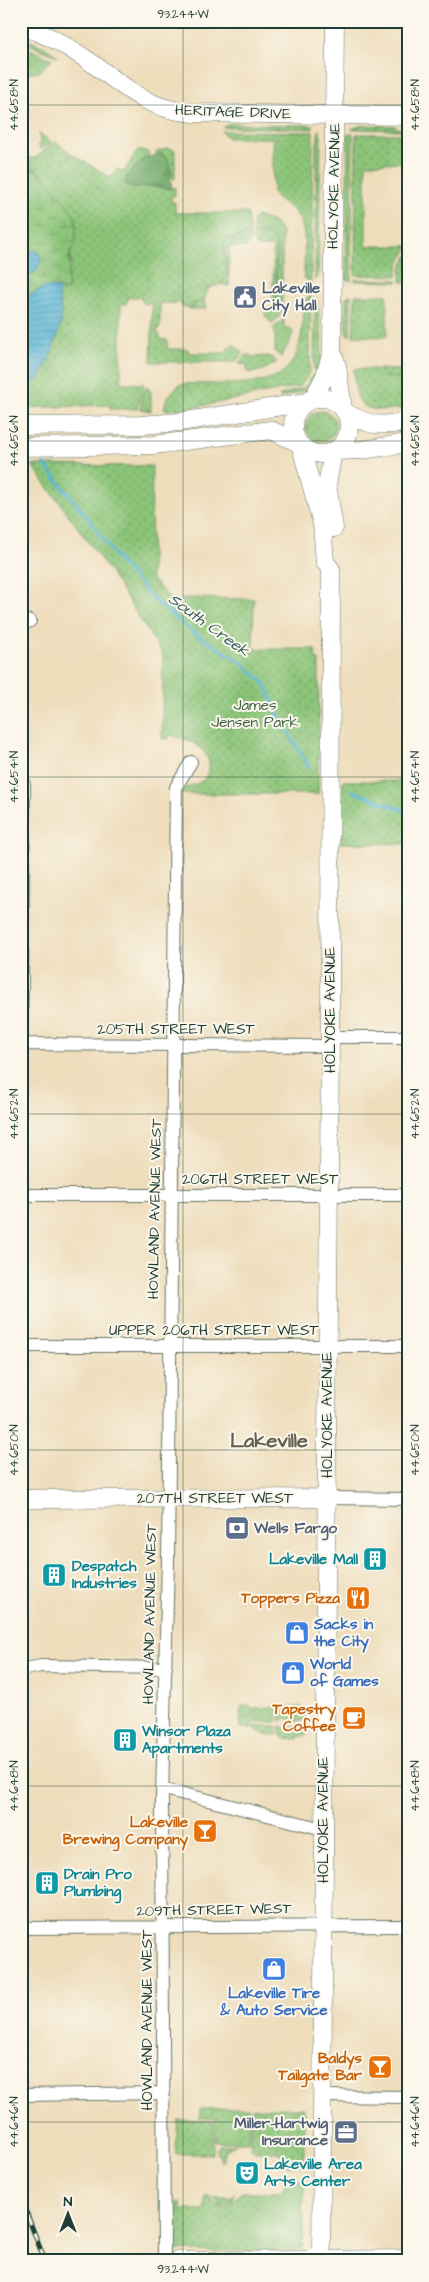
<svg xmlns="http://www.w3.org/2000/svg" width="429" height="2282" font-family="'Architects Daughter',sans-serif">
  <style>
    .grass { fill: url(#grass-dots); stroke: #558056 }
    .forest { fill: url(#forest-crowns); stroke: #48744e }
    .wetland { fill: url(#wetland-marsh); stroke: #558056 }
    .garden { fill: url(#garden-furrows); stroke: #558056 }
    .water { fill: url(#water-rules); stroke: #3c7986 }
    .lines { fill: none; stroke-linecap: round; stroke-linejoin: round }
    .stream { stroke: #59b5d7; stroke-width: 3 }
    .street-casing { stroke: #677563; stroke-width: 14 }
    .secondary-casing { stroke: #677563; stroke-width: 19 }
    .street { stroke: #fff; stroke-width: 12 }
    .secondary { stroke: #fff; stroke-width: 18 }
    .rail-casing { stroke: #1f3d34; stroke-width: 5 }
    .rail { stroke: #fbf7ec; stroke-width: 3; stroke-dasharray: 9; stroke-linecap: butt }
    .ticks { fill: none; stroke: #1f3d34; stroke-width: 1; stroke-opacity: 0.45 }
    .labels { text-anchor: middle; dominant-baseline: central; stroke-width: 4; stroke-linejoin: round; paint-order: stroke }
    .street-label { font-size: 15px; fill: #1f3d34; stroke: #fbf7ec }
    .service-label { font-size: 15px; font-weight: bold; fill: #4e5e75; stroke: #fbf7ec; text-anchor: start }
    .park-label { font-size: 15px; fill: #3a5f45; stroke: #fbf7ec }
    .culture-label { font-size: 15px; font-weight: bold; fill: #0d838f; stroke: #fbf7ec; text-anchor: start }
    .food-label { font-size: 15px; font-weight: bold; fill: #c56008; stroke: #fbf7ec; text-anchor: end }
    .shop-label { font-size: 15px; font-weight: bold; fill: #366cbe; stroke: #fbf7ec; text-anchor: start }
    .water-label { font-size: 16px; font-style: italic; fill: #2e5b5d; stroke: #fbf7ec }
    .district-label { font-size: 20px; font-weight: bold; fill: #625f50; stroke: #fbf7ec }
    .neatline { fill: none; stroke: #1f3d34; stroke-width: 2 }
    .ticks-label { font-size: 12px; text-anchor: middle; fill: #1f3d34 }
  </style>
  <defs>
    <pattern id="grass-dots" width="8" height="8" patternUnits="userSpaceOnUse" patternTransform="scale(1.25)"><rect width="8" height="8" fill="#8bc478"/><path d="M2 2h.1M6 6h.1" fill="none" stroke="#71a063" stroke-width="1.8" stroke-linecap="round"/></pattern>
    <pattern id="forest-crowns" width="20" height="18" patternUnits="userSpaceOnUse" patternTransform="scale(1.25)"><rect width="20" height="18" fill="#70aa68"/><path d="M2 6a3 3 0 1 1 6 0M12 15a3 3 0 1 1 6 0" fill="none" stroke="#5b8c56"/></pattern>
    <pattern id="wetland-marsh" width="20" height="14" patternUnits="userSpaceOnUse" patternTransform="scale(1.25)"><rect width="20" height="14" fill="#8bc478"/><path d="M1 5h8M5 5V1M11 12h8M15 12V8" fill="none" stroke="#71a063"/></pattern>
    <pattern id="garden-furrows" width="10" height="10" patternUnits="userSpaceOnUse" patternTransform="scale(1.25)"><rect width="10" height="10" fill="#8bc478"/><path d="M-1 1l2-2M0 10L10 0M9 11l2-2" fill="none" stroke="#71a063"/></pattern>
    <pattern id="water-rules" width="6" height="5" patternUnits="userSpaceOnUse" patternTransform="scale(1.25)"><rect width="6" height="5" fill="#59b5d7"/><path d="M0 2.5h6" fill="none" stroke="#4994af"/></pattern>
  </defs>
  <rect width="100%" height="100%" fill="#fbf7ec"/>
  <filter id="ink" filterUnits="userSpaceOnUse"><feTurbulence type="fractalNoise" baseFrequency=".02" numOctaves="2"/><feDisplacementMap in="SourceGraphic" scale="10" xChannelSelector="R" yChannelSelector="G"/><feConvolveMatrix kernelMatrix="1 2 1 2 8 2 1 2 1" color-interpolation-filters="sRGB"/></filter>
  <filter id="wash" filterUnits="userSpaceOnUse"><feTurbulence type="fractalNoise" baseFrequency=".0096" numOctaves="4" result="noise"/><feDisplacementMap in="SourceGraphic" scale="20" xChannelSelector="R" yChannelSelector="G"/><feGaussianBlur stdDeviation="1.12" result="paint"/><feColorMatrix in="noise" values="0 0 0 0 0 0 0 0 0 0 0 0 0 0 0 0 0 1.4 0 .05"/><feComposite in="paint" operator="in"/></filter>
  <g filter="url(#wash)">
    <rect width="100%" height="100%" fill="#edb"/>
    <path class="grass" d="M21 37 44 47 59 57 21 41Z
      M21 45 52 59 38 73 32 72 21 78Z
      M228 124 308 125 313 126V129L223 127Z
      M362 125 394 126 401 130 351 129Z
      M319 130 321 136 318 277 315 281 316 148Z
      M221 131 313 132 311 283 304 278C303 256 310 230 294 211 288 204 277 201 273 193V138H228Z
      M39 133 52 143 41 150 38 145H40Z
      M348 134H353L351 281 346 279Z
      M356 134H404L405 157 402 162 366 164V246H408C408 253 397 260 397 276L355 275Z
      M56 142 71 153 67 159H62L66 162 72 154 111 178 117 169 124 172 138 149 148 152 149 157H147L129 174 144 186 171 189 175 187V196H171V202H175V213H247L248 215 250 233 233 239 228 238 223 244 227 266 226 279 221 284 209 288 204 300 191 307H182V303H160V325L158 330H152V304H144L140 297H129L126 304H121V383L144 384 137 409H110V405L21 408V376L30 385 39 379 60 325 57 294 59 288 63 291 68 287 67 276 71 268 70 251 76 225 73 213 37 170 21 168V158H35Z
      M168 148 175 150V179H173L167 157 161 154 157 157 156 152Z
      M257 216 273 222 282 232V313L272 324 264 314 273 305H276L277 246 275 240 266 234H253V221Z
      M408 255V282H401V268Z
      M355 279 397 280V282L355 281Z
      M351 295 350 336 346 333V297Z
      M355 295H387V336L385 337 353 336Z
      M311 296 310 371 301 386 202 406 168 410 164 408 167 397 179 385C190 382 205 384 217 384 288 384 302 372 304 300Z
      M315 297 317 300 322 340 321 372 314 370Z
      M284 319V328L291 329 293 331 290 342 281 357 275 352V331L273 328Z
      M152 332H158L161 339 167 340V349H188L189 353H224L233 344 243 353 235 362H151Z
      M247 354 252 357 270 356 277 362C268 368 258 374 247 372V365L239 364V362Z
      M354 369H378L385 377 408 379V407C369 413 354 414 354 369Z
      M313 375 319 377 307 390 280 398V395L304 388Z
      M147 386 151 392V411L140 409 143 393Z
      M306 426a15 15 0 1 1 30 0a15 15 0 1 1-30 0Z
      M32 465 152 466 151 578 182 612 183 598 254 599 253 649H315L316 660H319L318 794H182L183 789C189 786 196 785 202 781 206 778 208 773 209 768 211 747 186 738 170 735L168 739H162L163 655 110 572Z
      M343 781H408V844L341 843Z
      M248 1705 253 1708V1717H240L242 1706Z
      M277 1707V1722H255V1708Z
      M280 1707H302L306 1711V1721H294L287 1718 280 1721Z
      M280 1726 289 1729 294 1726H306V1736H298V1739L283 1738 280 1735Z
      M249 2108V2142H215V2118H199L200 2109Z
      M251 2108H304V2152L302 2165H285V2157L278 2152 254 2151 251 2149Z
      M178 2120 213 2121V2154H175Z
      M285 2180H302L304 2184 303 2237 301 2242 303 2244C301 2247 301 2248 297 2249 287 2253 189 2252 176 2250L175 2209 177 2208V2202H181L182 2210H201L205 2207V2197H211L216 2206 226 2208 241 2192H279L284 2188Z"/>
    <path class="forest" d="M161 154 168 159 172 188 150 186 132 189 125 183 127 176 144 158Z"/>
    <path class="wetland" d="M21 168 37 170C46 183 73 206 75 219 77 227 75 238 75 246L70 251C70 265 67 276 68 290L44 287 23 299 21 303V275L35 273 26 249 21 251Z"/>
    <path class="garden" d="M250 233V243L246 247H229V286L221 284 227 275 224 242 227 238 233 239Z
      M253 234 270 235 276 243V305H273V247H257L253 242Z
      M204 300 206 309H189L193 304Z
      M378 369 408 370V379L385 377Z
      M240 1719H253V1728H240Z
      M255 1726H277V1735H265L255 1729Z
      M220 2145H235L224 2151 223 2161H220V2154H217V2148Z
      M234 2192 233 2199 227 2205 220 2206 214 2197H233Z"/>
    <path class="water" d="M26 249 39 252 41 262 35 273 21 275V251Z
      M44 287 59 288C57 298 62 308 61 319 60 333 43 383 30 385L21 376V303L23 299Z"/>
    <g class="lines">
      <path class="stream" d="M44 464 91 522 117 559 156 602 195 634 244 664 266 685 277 713 309 767
        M352 791 408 812"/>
    </g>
  </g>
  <g filter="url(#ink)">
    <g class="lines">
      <defs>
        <path id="street" d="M21 626 30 621
          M330 1037H408
          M21 1044 330 1046
          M21 1075 24 784
          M21 1195H408
          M21 1346H408
          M326 1498 408 1499
          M21 1670 41 1666 166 1668
          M164 1789 323 1829
          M21 1928 408 1926
          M21 2095 164 2093
          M322 2096 408 2097
          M164 2261 162 1797 168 1561 176 787 191 762"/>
        <path id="secondary" d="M21 26C44 33 66 45 86 59 124 85 145 110 194 113L408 116
          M332 351 337 366 343 409
          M293 426a28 28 0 1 1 56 0a28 28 0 1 1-56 0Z
          M313 399 325 376 332 351 335 21
          M346 413C372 427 380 426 408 422
          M21 426 141 425 180 422 307 402
          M21 447 154 445 271 430 298 443
          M301 447 322 524 325 562 331 569 330 1037 321 2261
          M336 451 362 450 408 443
          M333 452 327 485 334 528
          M21 1499 326 1498
          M177 2261 408 2259"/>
      </defs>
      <use href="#street" class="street-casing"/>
      <use href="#secondary" class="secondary-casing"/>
      <use href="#street" class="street"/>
      <use href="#secondary" class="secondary"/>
      <defs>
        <path id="rail" d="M21 2199 45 2261"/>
      </defs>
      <use href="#rail" class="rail-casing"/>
      <use href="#rail" class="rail"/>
    </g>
  </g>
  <path class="ticks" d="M183 21V2261M21 105H408M21 441H408M21 777H408M21 1114H408M21 1450H408M21 1786H408M21 2122H408"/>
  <defs>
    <symbol id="civic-square" viewBox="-11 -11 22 22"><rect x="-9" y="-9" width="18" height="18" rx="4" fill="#5c6f8a" stroke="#fbf7ec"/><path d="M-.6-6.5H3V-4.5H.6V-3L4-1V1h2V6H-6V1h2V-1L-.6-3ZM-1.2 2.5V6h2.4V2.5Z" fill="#fff"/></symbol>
    <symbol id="bank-square" viewBox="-11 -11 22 22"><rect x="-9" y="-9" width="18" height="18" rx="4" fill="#5c6f8a" stroke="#fbf7ec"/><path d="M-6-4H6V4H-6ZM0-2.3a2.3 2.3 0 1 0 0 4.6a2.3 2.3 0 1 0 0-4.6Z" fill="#fff"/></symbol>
    <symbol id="building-square" viewBox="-11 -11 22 22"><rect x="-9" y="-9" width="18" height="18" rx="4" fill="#0f9aa8" stroke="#fbf7ec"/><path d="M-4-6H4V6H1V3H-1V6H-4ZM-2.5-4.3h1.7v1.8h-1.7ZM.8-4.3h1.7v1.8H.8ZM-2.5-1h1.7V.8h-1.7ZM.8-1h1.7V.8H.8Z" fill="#fff"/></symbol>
    <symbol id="restaurant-square" viewBox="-11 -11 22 22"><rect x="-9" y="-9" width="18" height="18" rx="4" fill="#e8710a" stroke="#fbf7ec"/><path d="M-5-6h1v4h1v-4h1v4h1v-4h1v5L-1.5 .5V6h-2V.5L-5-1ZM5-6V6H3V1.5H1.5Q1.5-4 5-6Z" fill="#fff"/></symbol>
    <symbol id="shop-square" viewBox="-11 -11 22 22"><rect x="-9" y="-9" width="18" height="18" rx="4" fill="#3f7fe0" stroke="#fbf7ec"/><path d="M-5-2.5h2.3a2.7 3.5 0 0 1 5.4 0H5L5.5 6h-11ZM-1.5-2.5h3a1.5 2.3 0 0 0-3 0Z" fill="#fff"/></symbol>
    <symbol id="cafe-square" viewBox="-11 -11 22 22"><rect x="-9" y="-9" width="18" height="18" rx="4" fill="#e8710a" stroke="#fbf7ec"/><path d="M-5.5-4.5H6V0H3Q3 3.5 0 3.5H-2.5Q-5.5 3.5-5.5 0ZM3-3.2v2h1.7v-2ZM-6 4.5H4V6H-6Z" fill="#fff"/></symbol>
    <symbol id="bar-square" viewBox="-11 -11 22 22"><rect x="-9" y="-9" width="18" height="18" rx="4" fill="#e8710a" stroke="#fbf7ec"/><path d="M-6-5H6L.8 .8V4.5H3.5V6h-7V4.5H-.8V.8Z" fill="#fff"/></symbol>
    <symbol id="office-square" viewBox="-11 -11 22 22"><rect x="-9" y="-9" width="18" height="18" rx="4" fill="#5c6f8a" stroke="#fbf7ec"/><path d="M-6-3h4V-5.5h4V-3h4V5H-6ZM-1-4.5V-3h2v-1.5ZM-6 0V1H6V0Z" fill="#fff"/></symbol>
    <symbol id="theatre-square" viewBox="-11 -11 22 22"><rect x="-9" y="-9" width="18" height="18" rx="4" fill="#0f9aa8" stroke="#fbf7ec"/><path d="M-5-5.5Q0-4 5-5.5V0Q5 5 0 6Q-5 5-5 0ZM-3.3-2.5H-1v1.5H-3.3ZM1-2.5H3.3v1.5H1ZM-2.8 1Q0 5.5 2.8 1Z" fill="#fff"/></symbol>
  </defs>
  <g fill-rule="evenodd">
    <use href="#civic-square" x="231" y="283" width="28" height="28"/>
    <use href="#bank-square" x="223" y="1514" width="28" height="28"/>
    <use href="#building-square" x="361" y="1545" width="28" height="28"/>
    <use href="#building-square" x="40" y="1561" width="28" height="28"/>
    <use href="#restaurant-square" x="344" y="1584" width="28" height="28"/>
    <use href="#shop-square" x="283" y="1619" width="28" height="28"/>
    <use href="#shop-square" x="279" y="1659" width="28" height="28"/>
    <use href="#cafe-square" x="340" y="1704" width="28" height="28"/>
    <use href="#building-square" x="111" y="1726" width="28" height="28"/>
    <use href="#bar-square" x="191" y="1817" width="28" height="28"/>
    <use href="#building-square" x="33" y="1869" width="28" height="28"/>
    <use href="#shop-square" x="260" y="1955" width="28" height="28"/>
    <use href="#bar-square" x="366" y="2053" width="28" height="28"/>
    <use href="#office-square" x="332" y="2118" width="28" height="28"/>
    <use href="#theatre-square" x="233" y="2159" width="28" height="28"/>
  </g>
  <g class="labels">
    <g class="street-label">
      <text transform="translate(233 112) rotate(2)">HERITAGE DRIVE</text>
      <text transform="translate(334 186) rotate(-89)">HOLYOKE AVENUE</text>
      <text transform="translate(330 1010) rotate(-90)">HOLYOKE AVENUE</text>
      <text x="176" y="1029">205TH STREET WEST</text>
      <text x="260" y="1179">206TH STREET WEST</text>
      <text transform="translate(155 1209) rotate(-89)">HOWLAND AVENUE WEST</text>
      <text x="214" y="1330">UPPER 206TH STREET WEST</text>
      <text transform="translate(327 1415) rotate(-90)">HOLYOKE AVENUE</text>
      <text x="215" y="1498">207TH STREET WEST</text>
      <text transform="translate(150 1614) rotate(-89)">HOWLAND AVENUE WEST</text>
      <text transform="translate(323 1820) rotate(-90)">HOLYOKE AVENUE</text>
      <text transform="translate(214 1910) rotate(-1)">209TH STREET WEST</text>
      <text transform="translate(147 2020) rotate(-90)">HOWLAND AVENUE WEST</text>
    </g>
    <g class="service-label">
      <text x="262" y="288">Lakeville<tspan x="262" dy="17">City Hall</tspan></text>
      <text x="254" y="1528">Wells Fargo</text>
      <text x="328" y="2123" text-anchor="end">Miller-Hartwig<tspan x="328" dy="17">Insurance</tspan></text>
    </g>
    <g class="park-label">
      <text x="255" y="705">James<tspan x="255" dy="17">Jensen Park</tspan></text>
    </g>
    <g class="culture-label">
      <text x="358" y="1559" text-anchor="end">Lakeville Mall</text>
      <text x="72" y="1566">Despatch<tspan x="72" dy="17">Industries</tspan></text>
      <text x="142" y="1731">Winsor Plaza<tspan x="142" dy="17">Apartments</tspan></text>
      <text x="64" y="1874">Drain Pro<tspan x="64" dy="17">Plumbing</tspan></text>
      <text x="264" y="2164">Lakeville Area<tspan x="264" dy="17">Arts Center</tspan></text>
    </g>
    <g class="food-label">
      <text x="340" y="1598">Toppers Pizza</text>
      <text x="336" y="1709">Tapestry<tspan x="336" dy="17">Coffee</tspan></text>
      <text x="188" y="1822">Lakeville<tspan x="188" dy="17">Brewing Company</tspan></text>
      <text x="362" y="2058">Baldys<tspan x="362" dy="17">Tailgate Bar</tspan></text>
    </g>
    <g class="shop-label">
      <text x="314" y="1624">Sacks in<tspan x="314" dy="17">the City</tspan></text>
      <text x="310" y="1664">World<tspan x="310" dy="17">of Games</tspan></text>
      <text x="274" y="1993" text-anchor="middle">Lakeville Tire<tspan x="274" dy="17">&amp; Auto Service</tspan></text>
    </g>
    <g class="water-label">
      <text transform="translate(209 625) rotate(36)">South Creek</text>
    </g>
    <g class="district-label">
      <text x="269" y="1441">Lakeville</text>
    </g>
  </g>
  <rect width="429" height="2282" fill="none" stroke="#fbf7ec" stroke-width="55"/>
  <g transform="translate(68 2214)" stroke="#fbf7ec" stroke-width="4" paint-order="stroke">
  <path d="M0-4L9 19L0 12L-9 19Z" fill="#1f3d34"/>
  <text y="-8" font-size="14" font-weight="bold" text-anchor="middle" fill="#1f3d34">N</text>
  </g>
  <rect x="28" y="28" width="374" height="2226" class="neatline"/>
  <g class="ticks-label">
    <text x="183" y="18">93.244°W</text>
    <text transform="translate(14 105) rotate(-90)" y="4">44.658°N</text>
    <text transform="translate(415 105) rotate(-90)" y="4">44.658°N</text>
    <text transform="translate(14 441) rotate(-90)" y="4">44.656°N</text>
    <text transform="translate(415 441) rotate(-90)" y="4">44.656°N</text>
    <text transform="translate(14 777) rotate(-90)" y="4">44.654°N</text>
    <text transform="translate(415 777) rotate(-90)" y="4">44.654°N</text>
    <text transform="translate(14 1114) rotate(-90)" y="4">44.652°N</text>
    <text transform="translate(415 1114) rotate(-90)" y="4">44.652°N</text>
    <text transform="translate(14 1450) rotate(-90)" y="4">44.650°N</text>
    <text transform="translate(415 1450) rotate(-90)" y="4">44.650°N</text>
    <text transform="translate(14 1786) rotate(-90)" y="4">44.648°N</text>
    <text transform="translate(415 1786) rotate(-90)" y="4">44.648°N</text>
    <text transform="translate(14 2122) rotate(-90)" y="4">44.646°N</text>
    <text transform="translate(415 2122) rotate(-90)" y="4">44.646°N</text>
    <text x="183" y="2273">93.244°W</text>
  </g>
</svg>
